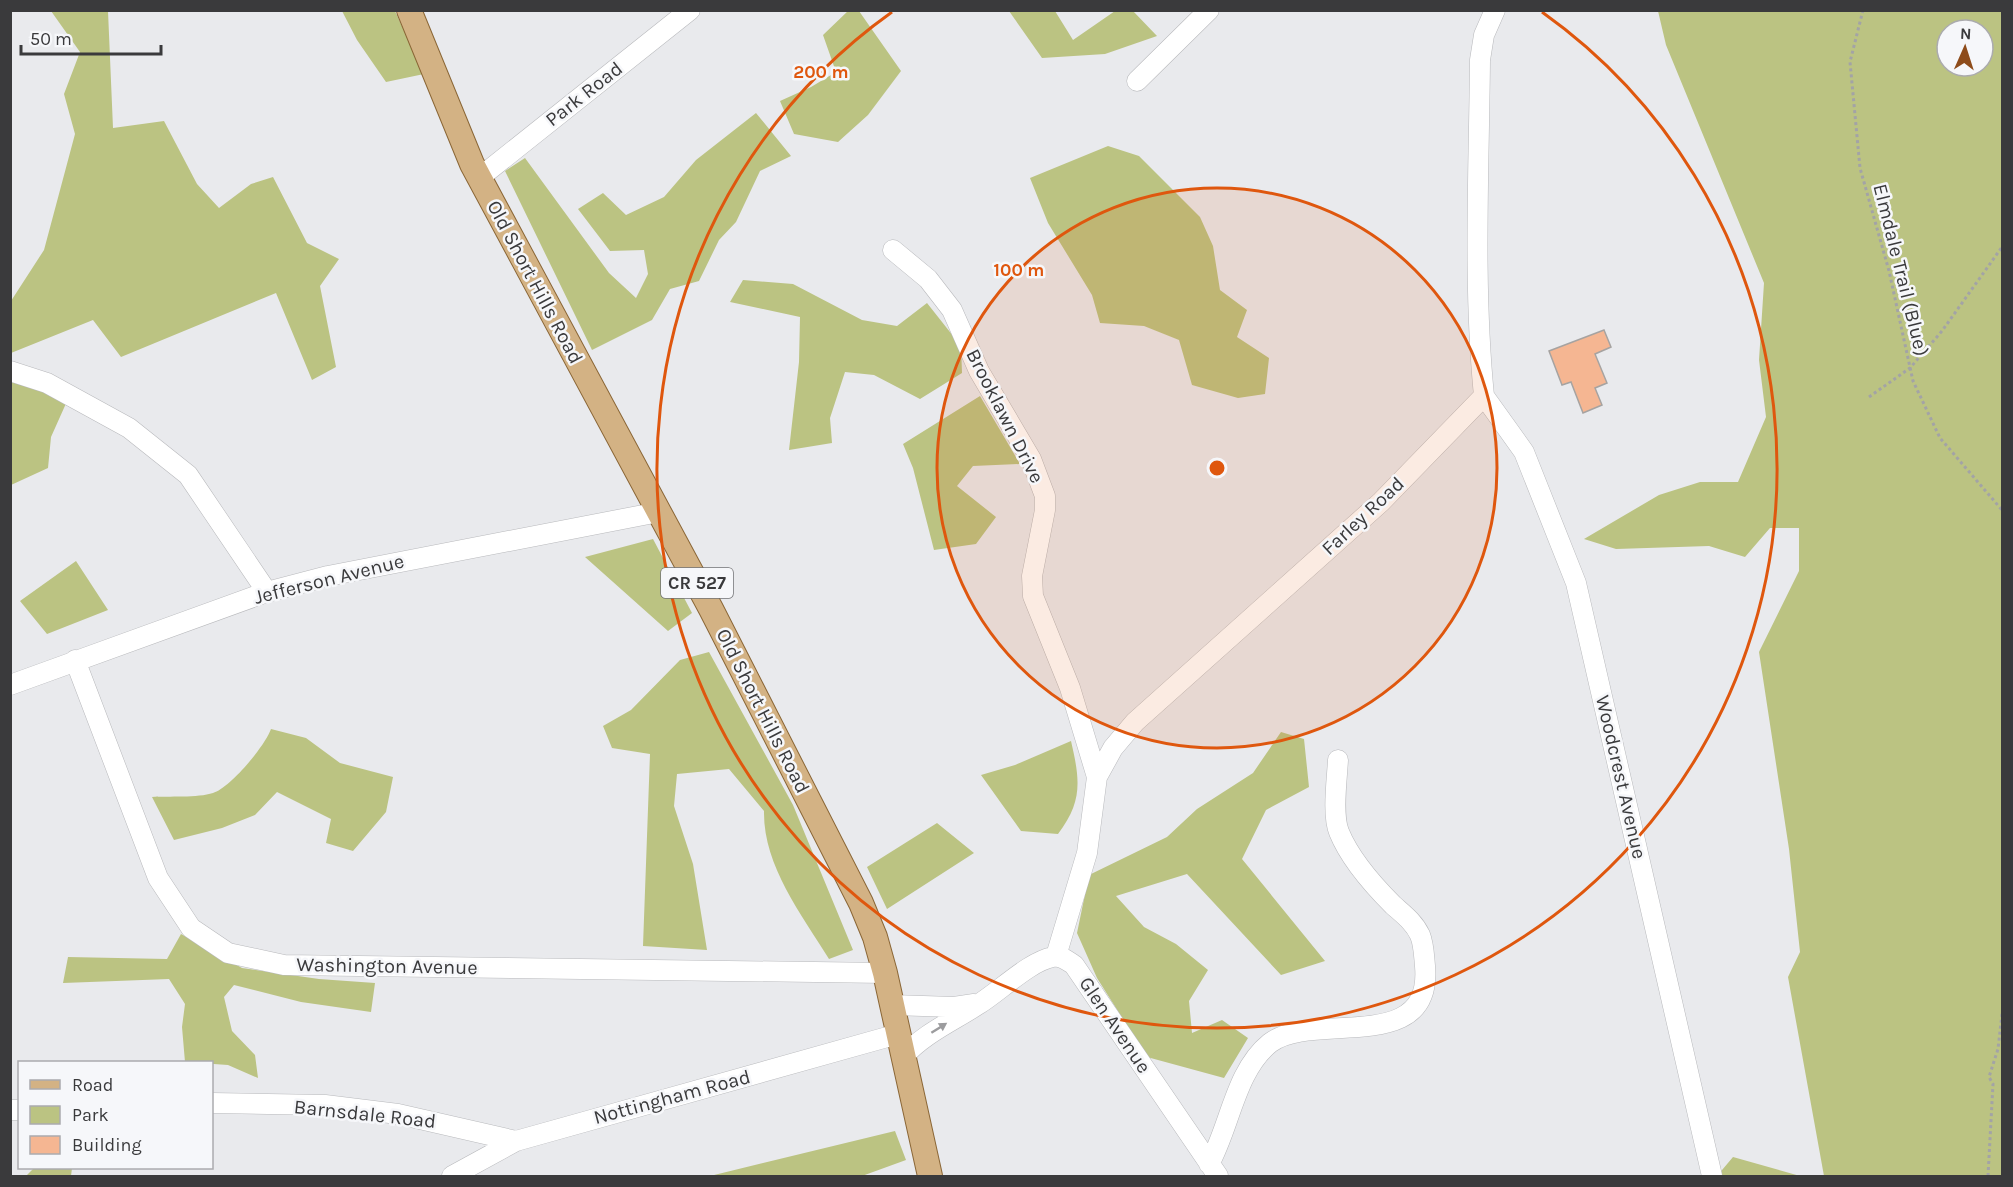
<svg xmlns="http://www.w3.org/2000/svg" width="2013" height="1187" font-family="Karla,sans-serif">
  <style>
    .green { fill: #bbc382; fill-rule: evenodd }
    .building { fill: #f5b692; stroke: #a6a3a1; stroke-width: 1.5 }
    .lines { fill: none; stroke-linecap: round; stroke-linejoin: round }
    .minor-casing { stroke: #b8b9bc; stroke-width: 21 }
    .major-casing { stroke: #8a6636; stroke-width: 26 }
    .path { stroke: #a3a3a6; stroke-width: 3; stroke-dasharray: 3 3; stroke-linecap: butt }
    .minor { stroke: #fff; stroke-width: 20 }
    .major { stroke: #d3b284; stroke-width: 24 }
    .oneway { fill: #9c9c9e }
    .ring { fill: none; stroke: #df570e; stroke-width: 3 }
    .labels { text-anchor: middle; dominant-baseline: central; stroke-width: 5; stroke-linejoin: round; paint-order: stroke }
    .shield { fill: #f6f7fa; stroke: #727375; stroke-width: 1.5 }
    .shield-label { font-size: 18px; font-weight: bold; fill: #3a3a3c }
    .street-label { font-size: 20px; fill: #3a3a3c; stroke: #f6f7fa }
    .centre { fill: #df570e; stroke: #f6f7fa; stroke-width: 3 }
    .ring-label { font-size: 18px; text-anchor: middle; font-weight: bold; fill: #df570e; stroke: #f6f7fa; stroke-width: 5; stroke-linejoin: round; paint-order: stroke }
  </style>
  <rect width="100%" height="100%" fill="#e9eaed"/>
  <path class="green" d="M849 10 859 11 901 71 868 115 838 142 794 134 780 101 811 87 836 72 823 35Z
    M51 11H108L113 128 164 121 197 184 219 208 251 184 273 177 307 243 339 259 320 286 336 367 312 380 276 293 121 357 93 320 11 353V301L44 250 75 134 64 94 80 52Z
    M342 11H395L424 74 386 82 357 40Z
    M1009 11H1055L1073 40 1115 11H1133L1157 36 1105 54 1042 58Z
    M1658 11H2002V1176H1824L1788 977 1800 952 1789 849 1759 652 1799 571V528H1770L1745 557 1709 546 1616 549 1584 539 1659 495 1700 482H1738L1766 417 1759 360 1764 283 1666 45ZM1947 30H1983V66H1947Z
    M756 113 791 156 760 171 736 222 719 240 699 281 670 289 652 320 592 350 505 171 525 158 609 273 636 298 648 274 644 250 610 251 578 209 603 193 626 215 664 197 696 160Z
    M1108 146 1139 156 1200 217 1213 246 1220 290 1247 310 1237 337 1269 358 1265 394 1238 398 1192 385 1179 340 1144 326 1100 323 1092 295 1048 223 1030 178Z
    M743 280 793 284 862 320 897 326 927 303 961 346 962 373 920 399 874 375 845 372 830 418 832 443 789 450 799 362 800 317 730 302Z
    M10 380 68 399 51 437 48 468 11 485Z
    M980 396 1020 464 973 466 957 486 996 517 976 544 934 550 913 468 903 444Z
    M653 539 692 613 668 631 585 557Z
    M76 561 108 610 47 634 20 601Z
    M709 652 793 805 853 950 829 959C801 914 763 865 764 811L729 769 677 774 674 806 693 864 707 950 643 946 650 754 612 748 603 726 631 710 680 660Z
    M271 729 306 738 340 763 393 777 386 812 353 851 326 843 331 819 277 792 255 815 222 828 174 840 152 797C168 796 198 798 213 793 230 788 265 746 271 729Z
    M1281 732 1304 739 1309 787 1266 810 1242 859 1325 961 1281 975 1187 874 1116 896 1144 927 1176 944 1208 970 1189 1001 1192 1033 1222 1020 1248 1038 1224 1078 1147 1057 1097 978 1077 933 1089 875 1167 837 1197 809 1253 773Z
    M1071 741C1080 780 1083 801 1058 834L1021 831 981 775 1015 765Z
    M937 823 974 853 887 909 867 867Z
    M181 934 242 968 319 979 375 983 371 1012 301 1002 234 985 224 997 232 1031 255 1055 258 1078 228 1065 185 1062 182 1027 185 1004 169 979 63 983 68 957 167 959Z
    M895 1131 906 1160 862 1176H710Z
    M1733 1157 1800 1176H1717Z
    M34 1168H72L71 1176H26Z"/>
  <path class="building" d="M1604 330 1611 347 1595 354 1607 383 1595 388 1602 405 1583 413 1571 382 1562 385 1549 351Z"/>
  <g class="lines">
    <defs>
      <path id="minor" d="M1137 81 1209 10
        M479 178 690 10
        M893 250 928 279 952 310 979 371 1031 459 1045 496V510L1032 576 1033 596 1070 688 1097 777
        M10 371 47 383 129 428 188 475 267 592
        M1484 396 1524 452 1576 583 1712 1176
        M75 660 158 878 191 928 228 953 284 965 885 973
        M10 685 267 592 328 576 659 512
        M1056 956 1087 853 1097 777 1113 748 1135 722 1381 502 1484 396C1473 285 1479 171 1480 60L1484 35 1495 10
        M892 1005 954 1007 974 1004
        M903 1057C923 1034 953 1021 979 1004 1000 991 1030 961 1053 957 1061 955 1068 961 1074 965L1218 1176
        M212 1103 325 1105 398 1114 516 1141
        M10 1110H20
        M1209 1164C1230 1127 1235 1071 1270 1043 1313 1010 1433 1057 1425 966 1424 956 1424 945 1420 935 1414 922 1403 914 1393 905 1373 885 1350 859 1339 832 1332 815 1337 779 1338 760
        M452 1176 516 1141 898 1034"/>
      <path id="major" d="M409 10 472 164 711 609 861 903 875 937 885 973 930 1176"/>
    </defs>
    <use href="#minor" class="minor-casing"/>
    <use href="#major" class="major-casing"/>
    <path class="path" d="M1863 10 1850 62 1860 168 1889 271 1913 381 1940 438 2002 510
      M1869 397 1910 368 1942 331 2002 247
      M1988 1176 1993 1084 1989 1077 1998 1049 2002 1014"/>
    <use href="#minor" class="minor"/>
    <use href="#major" class="major"/>
  </g>
  <defs><path id="oneway-solid" d="M-6-.8H1V-3.2L6.5 0L1 3.2V.8H-6Z" transform="scale(1.5)"/></defs>
  <use class="oneway" href="#oneway-solid" transform="translate(939 1028) rotate(-32)"/>
  <circle cx="1217" cy="468" r="280" fill="#df570e" fill-opacity=".12"/>
  <g class="ring">
    <circle cx="1217" cy="468" r="280"/>
    <path d="M1542 12A560 560 0 1 1 892 12"/>
  </g>
  <g class="labels">
    <rect class="shield" x="661" y="568" width="72" height="30" rx="4.5"/>
    <g class="shield-label">
      <text x="697" y="583">CR 527</text>
    </g>
    <g class="street-label">
      <text transform="translate(584 94) rotate(-38)">Park Road</text>
      <text transform="translate(1901 270) rotate(76)">Elmdale Trail (Blue)</text>
      <text transform="translate(535 282) rotate(62)">Old Short Hills Road</text>
      <text transform="translate(1005 416) rotate(63)">Brooklawn Drive</text>
      <text transform="translate(1363 516) rotate(-43)">Farley Road</text>
      <text transform="translate(329 579) rotate(-14)">Jefferson Avenue</text>
      <text transform="translate(763 711) rotate(63)">Old Short Hills Road</text>
      <text transform="translate(1621 777) rotate(77)">Woodcrest Avenue</text>
      <text transform="translate(387 966) rotate(1)">Washington Avenue</text>
      <text transform="translate(1115 1025) rotate(56)">Glen Avenue</text>
      <text transform="translate(672 1097) rotate(-15)">Nottingham Road</text>
      <text transform="translate(365 1114) rotate(6)">Barnsdale Road</text>
    </g>
  </g>
  <circle cx="1217" cy="468" r="9" class="centre"/>
  <g class="ring-label">
    <text x="821" y="78">200 m</text>
    <text x="1019" y="276">100 m</text>
  </g>
  <rect width="2013" height="1187" fill="none" stroke="#3a3a3c" stroke-width="24"/>
  <rect x="18" y="1061" width="195" height="108" fill="#f6f7fa" stroke="#ababae" stroke-width="1.5"/>
  <rect x="30" y="1080" width="30" height="9" fill="#d3b284" stroke="#ababae" stroke-width="1.5"/>
  <text x="72" y="1091" font-size="18" fill="#3a3a3c">Road</text>
  <rect x="30" y="1106" width="30" height="18" fill="#bbc382" stroke="#ababae" stroke-width="1.5"/>
  <text x="72" y="1121" font-size="18" fill="#3a3a3c">Park</text>
  <rect x="30" y="1136" width="30" height="18" fill="#f5b692" stroke="#ababae" stroke-width="1.5"/>
  <text x="72" y="1151" font-size="18" fill="#3a3a3c">Building</text>
  <g transform="translate(1965 48) rotate(3)"><circle r="28" fill="#f6f7fa" stroke="#ababae" stroke-width="1.5"/>
  <path d="M0-4.5L10 22L0 15L-10 22Z" fill="#8e4c1b"/>
  <text y="-9" font-size="16" font-weight="bold" text-anchor="middle" fill="#3a3a3c">N</text>
  </g>
  <path d="M21 45v9h140v-9" fill="none" stroke="#3a3a3c" stroke-width="3"/>
  <text x="30" y="45" font-size="18" fill="#3a3a3c" stroke="#f6f7fa" stroke-width="4.5" paint-order="stroke">50 m</text>
</svg>
